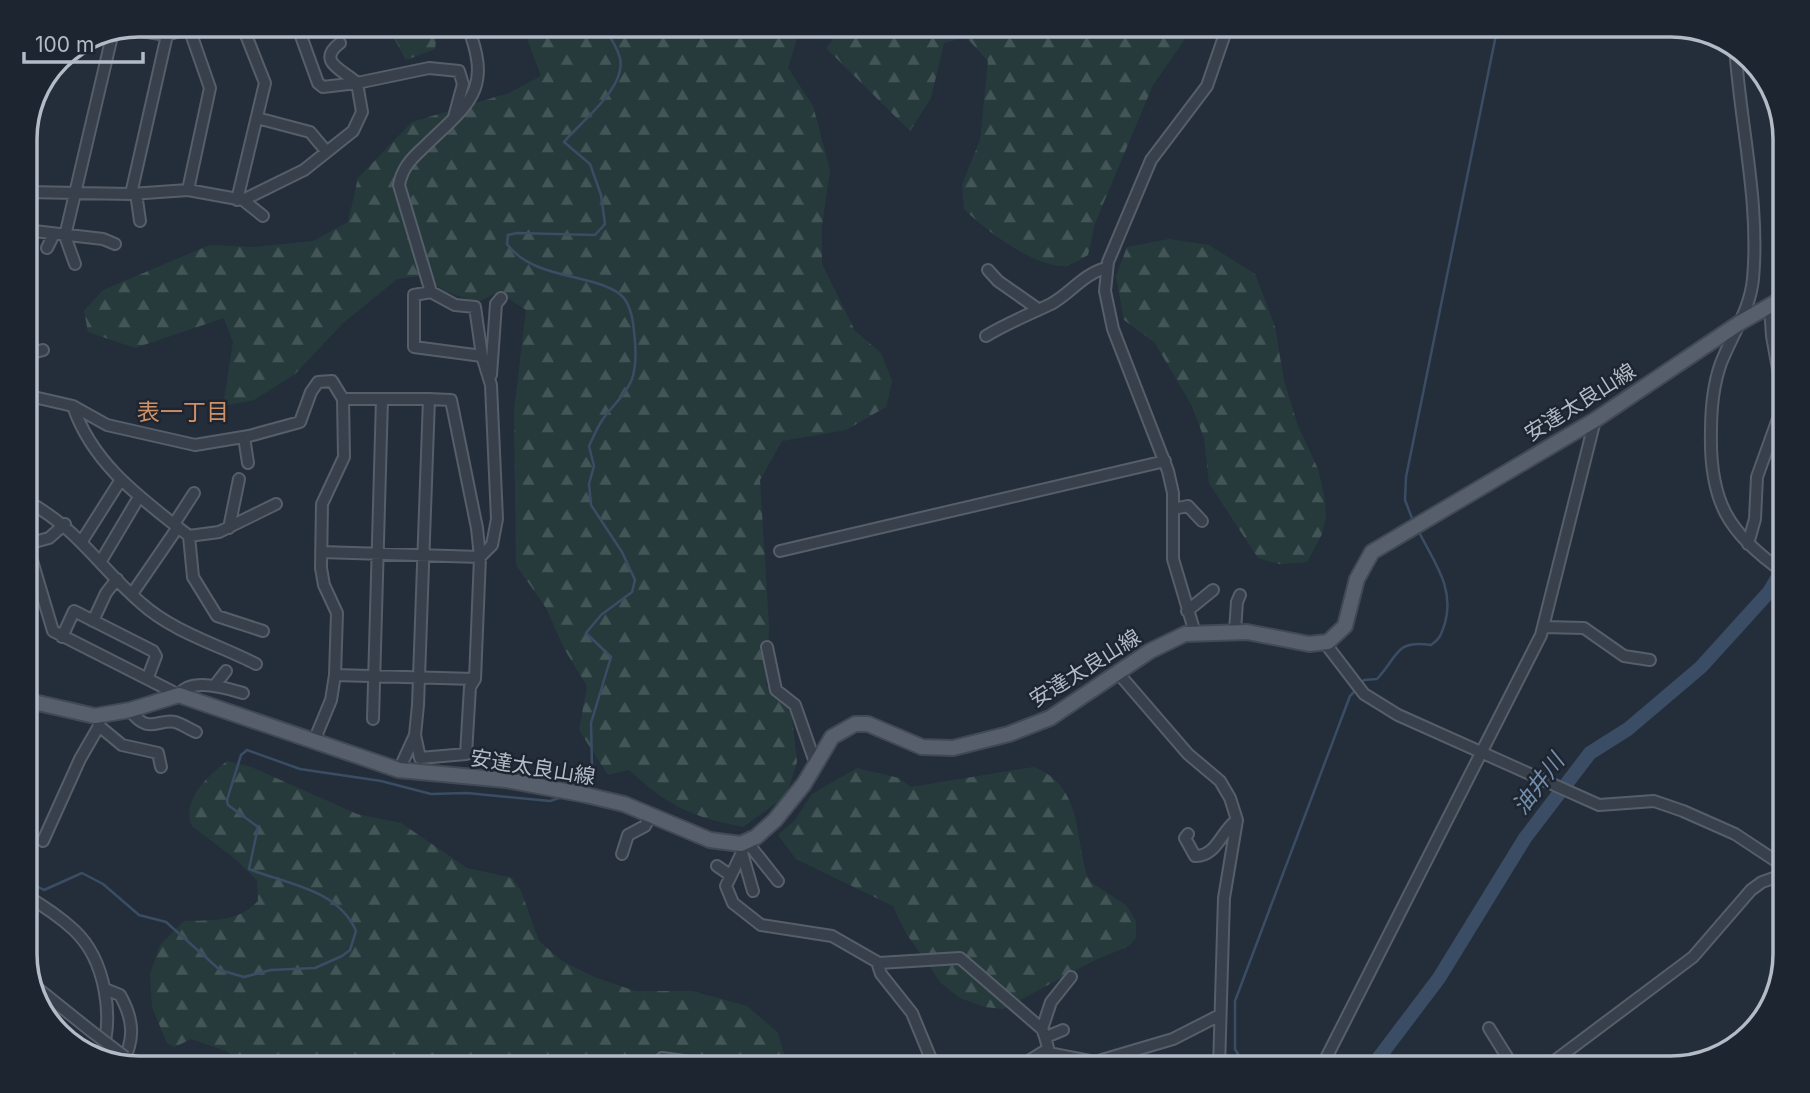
<svg xmlns="http://www.w3.org/2000/svg" width="1810" height="1093" font-family="Inter,'Noto Sans JP',sans-serif">
  <style>
    .forest { fill: url(#forest-firs) }
    .lines { fill: none; stroke-linecap: round; stroke-linejoin: round }
    .stream { stroke: #3a4d64; stroke-width: 2.5 }
    .river { stroke: #3a4d64; stroke-width: 14 }
    .minor-casing { stroke: #565e69; stroke-width: 14 }
    .major-casing { stroke: #414954; stroke-width: 18 }
    .minor { stroke: #38404b; stroke-width: 10 }
    .major { stroke: #565f6b; stroke-width: 14 }
    .minor-bridge-casing { stroke: #565e69; stroke-width: 14; stroke-linecap: butt }
    .minor-bridge { stroke: #38404b; stroke-width: 10 }
    .labels { text-anchor: middle; dominant-baseline: central; stroke-width: 5; stroke-linejoin: round; paint-order: stroke }
    .street-label { font-size: 21px; fill: #b3bbc7; stroke: #1d2530 }
    .neighbourhood-label { font-size: 23px; fill: #d09065; stroke: #1d2530 }
    .water-label { font-size: 23px; font-style: italic; fill: #748daa; stroke: #1d2530 }
    .rim { fill: none; stroke: #b3bbc7; stroke-width: 3.5 }
  </style>
  <defs>
    <pattern id="forest-firs" width="22" height="20" patternUnits="userSpaceOnUse" patternTransform="scale(1.75)"><rect width="22" height="20" fill="#263a3c"/><path d="M5 1l3.5 6h-7zM16 11l3.5 6h-7z" fill="#435557"/></pattern>
  </defs>
  <rect width="100%" height="100%" fill="#242e3b"/>
  <path class="forest" d="M387 25H438L435 49 406 60Z
    M522 25H801L788 68 813 106 830 170 822 226V264L855 331 881 353 892 381 886 407 846 430 782 441 760 480 769 627 766 685 791 710 797 762 786 796 743 827C691 817 667 805 629 770L608 775 579 730 587 686 565 650 546 608 516 565 514 411 526 310 499 292 477 302 447 292 420 276 397 279 342 324 295 374 254 400 223 406 233 342 224 318 135 348 88 332 84 311 103 290 210 245 253 247 313 241 348 222 358 178 412 122 509 93 541 76Z
    M844 25H1186L1185 39 1153 85 1095 223 1088 255C1081 259 1071 266 1063 266 1033 266 985 230 964 209L962 185 980 140 988 61 966 37 944 43 931 98 910 131 826 48Z
    M1169 239 1209 245 1255 274 1275 327 1284 381 1298 426 1318 469 1324 495 1326 516 1322 534 1307 562 1279 564 1258 558 1209 483 1204 438 1192 406 1155 343 1124 320 1116 276 1127 247Z
    M227 761 251 767 357 814 401 823 467 868 512 878 521 891 539 941 562 961 594 977 635 991H692L747 1006 778 1033 788 1068H252L226 1051 191 1039 175 1047 167 1043 152 1007 150 974 160 945 184 921C213 920 237 923 258 901L257 880 234 858 192 826C181 800 208 776 227 761Z
    M1034 767C1082 787 1074 831 1087 875L1092 883 1126 905 1136 921V938L1129 946 1095 960 1003 1009 985 1007 960 998 941 983 906 933 893 906 796 859 778 835 795 820 812 794 857 768 899 778 911 787Z"/>
  <g class="lines">
    <path class="stream" d="M1413 521 1405 500 1406 477 1498 25
      M1361 684 1364 680 1377 679C1398 657 1395 639 1431 645 1441 638 1441 634 1445 623 1455 587 1433 561 1418 530
      M587 786 592 765 591 723 611 657 586 633 601 615 632 592 635 580 622 552 591 505 589 484 594 466 589 446C593 438 596 430 601 422 610 407 625 397 632 379 637 364 636 347 634 331 633 320 631 305 622 296 597 273 534 281 507 244L508 235 517 233 595 235 605 224 601 195 590 164 564 142C580 122 627 88 620 58 617 46 609 35 602 25
      M25 880 44 890 82 873 103 884 139 915 166 922 220 970 244 977 271 970 315 968 342 956 350 950 356 931C338 889 286 884 249 869L258 827 228 805 227 800 241 755 247 750 300 769 381 781 431 794 467 793 550 801 562 797
      M1246 1068 1235 1049V1001L1350 696 1357 689"/>
    <path class="river" d="M1371 1068 1439 978 1525 838 1590 753 1628 729 1701 667 1769 592 1785 565"/>
    <defs>
      <path id="minor" d="M128 29 167 35 197 25
        M340 43C315 62 345 71 357 83L429 68 459 71 463 84 454 117
        M1735 46C1740 124 1760 201 1753 279 1750 310 1732 335 1721 363 1713 385 1711 408 1711 431 1709 501 1728 534 1785 573
        M257 118 310 132 327 152
        M25 136 27 126
        M188 190 210 88 189 28
        M25 192 131 194 188 190 243 200 304 170 353 131 362 112 357 83 323 87 318 83 297 25
        M136 193 140 221
        M131 194 167 35
        M237 200 265 83 242 25
        M243 200 263 216
        M25 230 103 239 115 244
        M47 248 54 234
        M75 264 65 236 112 36
        M988 270 998 281 1038 309
        M431 292 399 185C402 169 410 160 422 149 468 104 494 92 467 25
        M986 336C1007 323 1028 315 1051 304 1071 293 1083 274 1106 268
        M25 355 43 350
        M491 375 496 304 501 298
        M25 395 73 406C93 465 142 499 189 536L193 577 217 616 263 631
        M429 399 451 400 477 528 480 557 475 679
        M73 406 107 425 195 445 249 436 300 422 311 392 318 382 332 381 343 399
        M244 437 248 463
        M25 500C79 529 97 565 141 603 173 632 219 645 256 664
        M1173 509 1188 506 1202 521
        M25 512 27 544 53 631 179 695C190 677 227 688 243 693
        M174 524 194 493
        M229 528 239 479
        M189 536 219 532 276 504
        M82 541 120 481
        M27 544 49 538 65 524
        M1748 544 1755 519 1757 477 1784 402 1772 336 1770 306
        M780 551 1165 461
        M321 552 480 557 492 545 497 519 491 385 482 356 414 347V295L431 292 455 305 475 307 482 356
        M101 561 139 497
        M132 594 178 527
        M1187 611 1213 590
        M93 621 106 593 117 579
        M1545 627 1584 628 1624 656 1650 660
        M1235 631 1237 602 1240 595
        M1195 633 1173 559V493L1168 471 1113 329 1105 291 1108 262 1151 160 1207 86 1228 25
        M62 637 74 611 153 651 156 656 148 677
        M1325 643 1364 694 1398 715 1599 805 1654 801 1683 811 1735 834 1785 867
        M767 647 776 690 795 705 816 765
        M1119 674 1188 754 1220 781 1230 798 1237 820 1224 898 1219 1068
        M335 675 475 679 470 687 466 754 420 758 415 735
        M215 685 226 671
        M130 710C148 736 159 718 175 722 182 724 189 729 196 732
        M373 719 382 399
        M99 726 122 745 158 753 161 767
        M314 741 331 700 335 675 337 613 324 585 321 568 322 504 344 457 343 399H429L418 705 415 735 399 770
        M1188 834 1185 838 1195 856C1217 857 1222 829 1237 820
        M43 841 80 759 99 726V715
        M25 842 27 843
        M747 842 726 886 733 903 761 925 832 936 879 963 960 958 1042 1029C1049 1043 1047 1056 1056 1068
        M747 842 778 881
        M742 853 753 891
        M622 854 628 835 645 826 651 815
        M717 866 730 875
        M25 895C42 905 59 916 74 930 106 960 115 1019 100 1058
        M877 962 881 974 912 1013 931 1059 946 1068
        M31 983 91 1031
        M105 989 120 995C134 1020 135 1039 122 1064
        M1489 1028 1514 1068
        M1042 1029 1051 1002 1071 977
        M1046 1037 1063 1030
        M1048 1053 1095 1062 1173 1039 1220 1015
        M662 1058 698 1063 713 1068
        M1017 1068 1048 1049
        M1321 1068 1541 635 1595 420
        M1545 1068 1693 957 1751 890 1762 882 1785 874"/>
      <path id="major" d="M25 700 95 716 130 710 179 695 399 770 506 780 586 795 624 804 710 840 741 844 756 837 775 820 804 784 832 737 855 724H868L922 747 953 748 1009 734 1050 718 1150 651 1185 634 1247 632 1309 644 1328 642 1345 626 1357 579 1372 552 1595 420 1741 322 1785 297"/>
    </defs>
    <use href="#minor" class="minor-casing"/>
    <use href="#major" class="major-casing"/>
    <use href="#minor" class="minor"/>
    <use href="#major" class="major"/>
    <defs>
      <path id="minor-bridge" d="M91 1031 125 1057"/>
    </defs>
    <use href="#minor-bridge" class="minor-bridge-casing"/>
    <use href="#minor-bridge" class="minor-bridge"/>
  </g>
  <g class="labels">
    <g class="street-label">
      <text transform="translate(1580 402) rotate(-32)">安達太良山線</text>
      <text transform="translate(1085 668) rotate(-32)">安達太良山線</text>
      <text transform="translate(533 767) rotate(9)">安達太良山線</text>
    </g>
    <g class="neighbourhood-label">
      <text x="183" y="412">表一丁目</text>
    </g>
    <g class="water-label">
      <text transform="translate(1538 784) rotate(-53)">油井川</text>
    </g>
  </g>
  <path d="M0 0H1810V1093H0ZM139 37H1671A102 102 0 0 1 1773 139V954A102 102 0 0 1 1671 1056H139A102 102 0 0 1 37 954V139A102 102 0 0 1 139 37Z" fill="#1d2530" fill-rule="evenodd"/>
  <path class="rim" d="M139 37H1671A102 102 0 0 1 1773 139V954A102 102 0 0 1 1671 1056H139A102 102 0 0 1 37 954V139A102 102 0 0 1 139 37Z"/>
  <path d="M24 52v10h119v-10" fill="none" stroke="#b3bbc7" stroke-width="3.5"/>
  <text x="35" y="52" font-size="21" fill="#b3bbc7" stroke="#1d2530" stroke-width="5" paint-order="stroke">100 m</text>
</svg>
